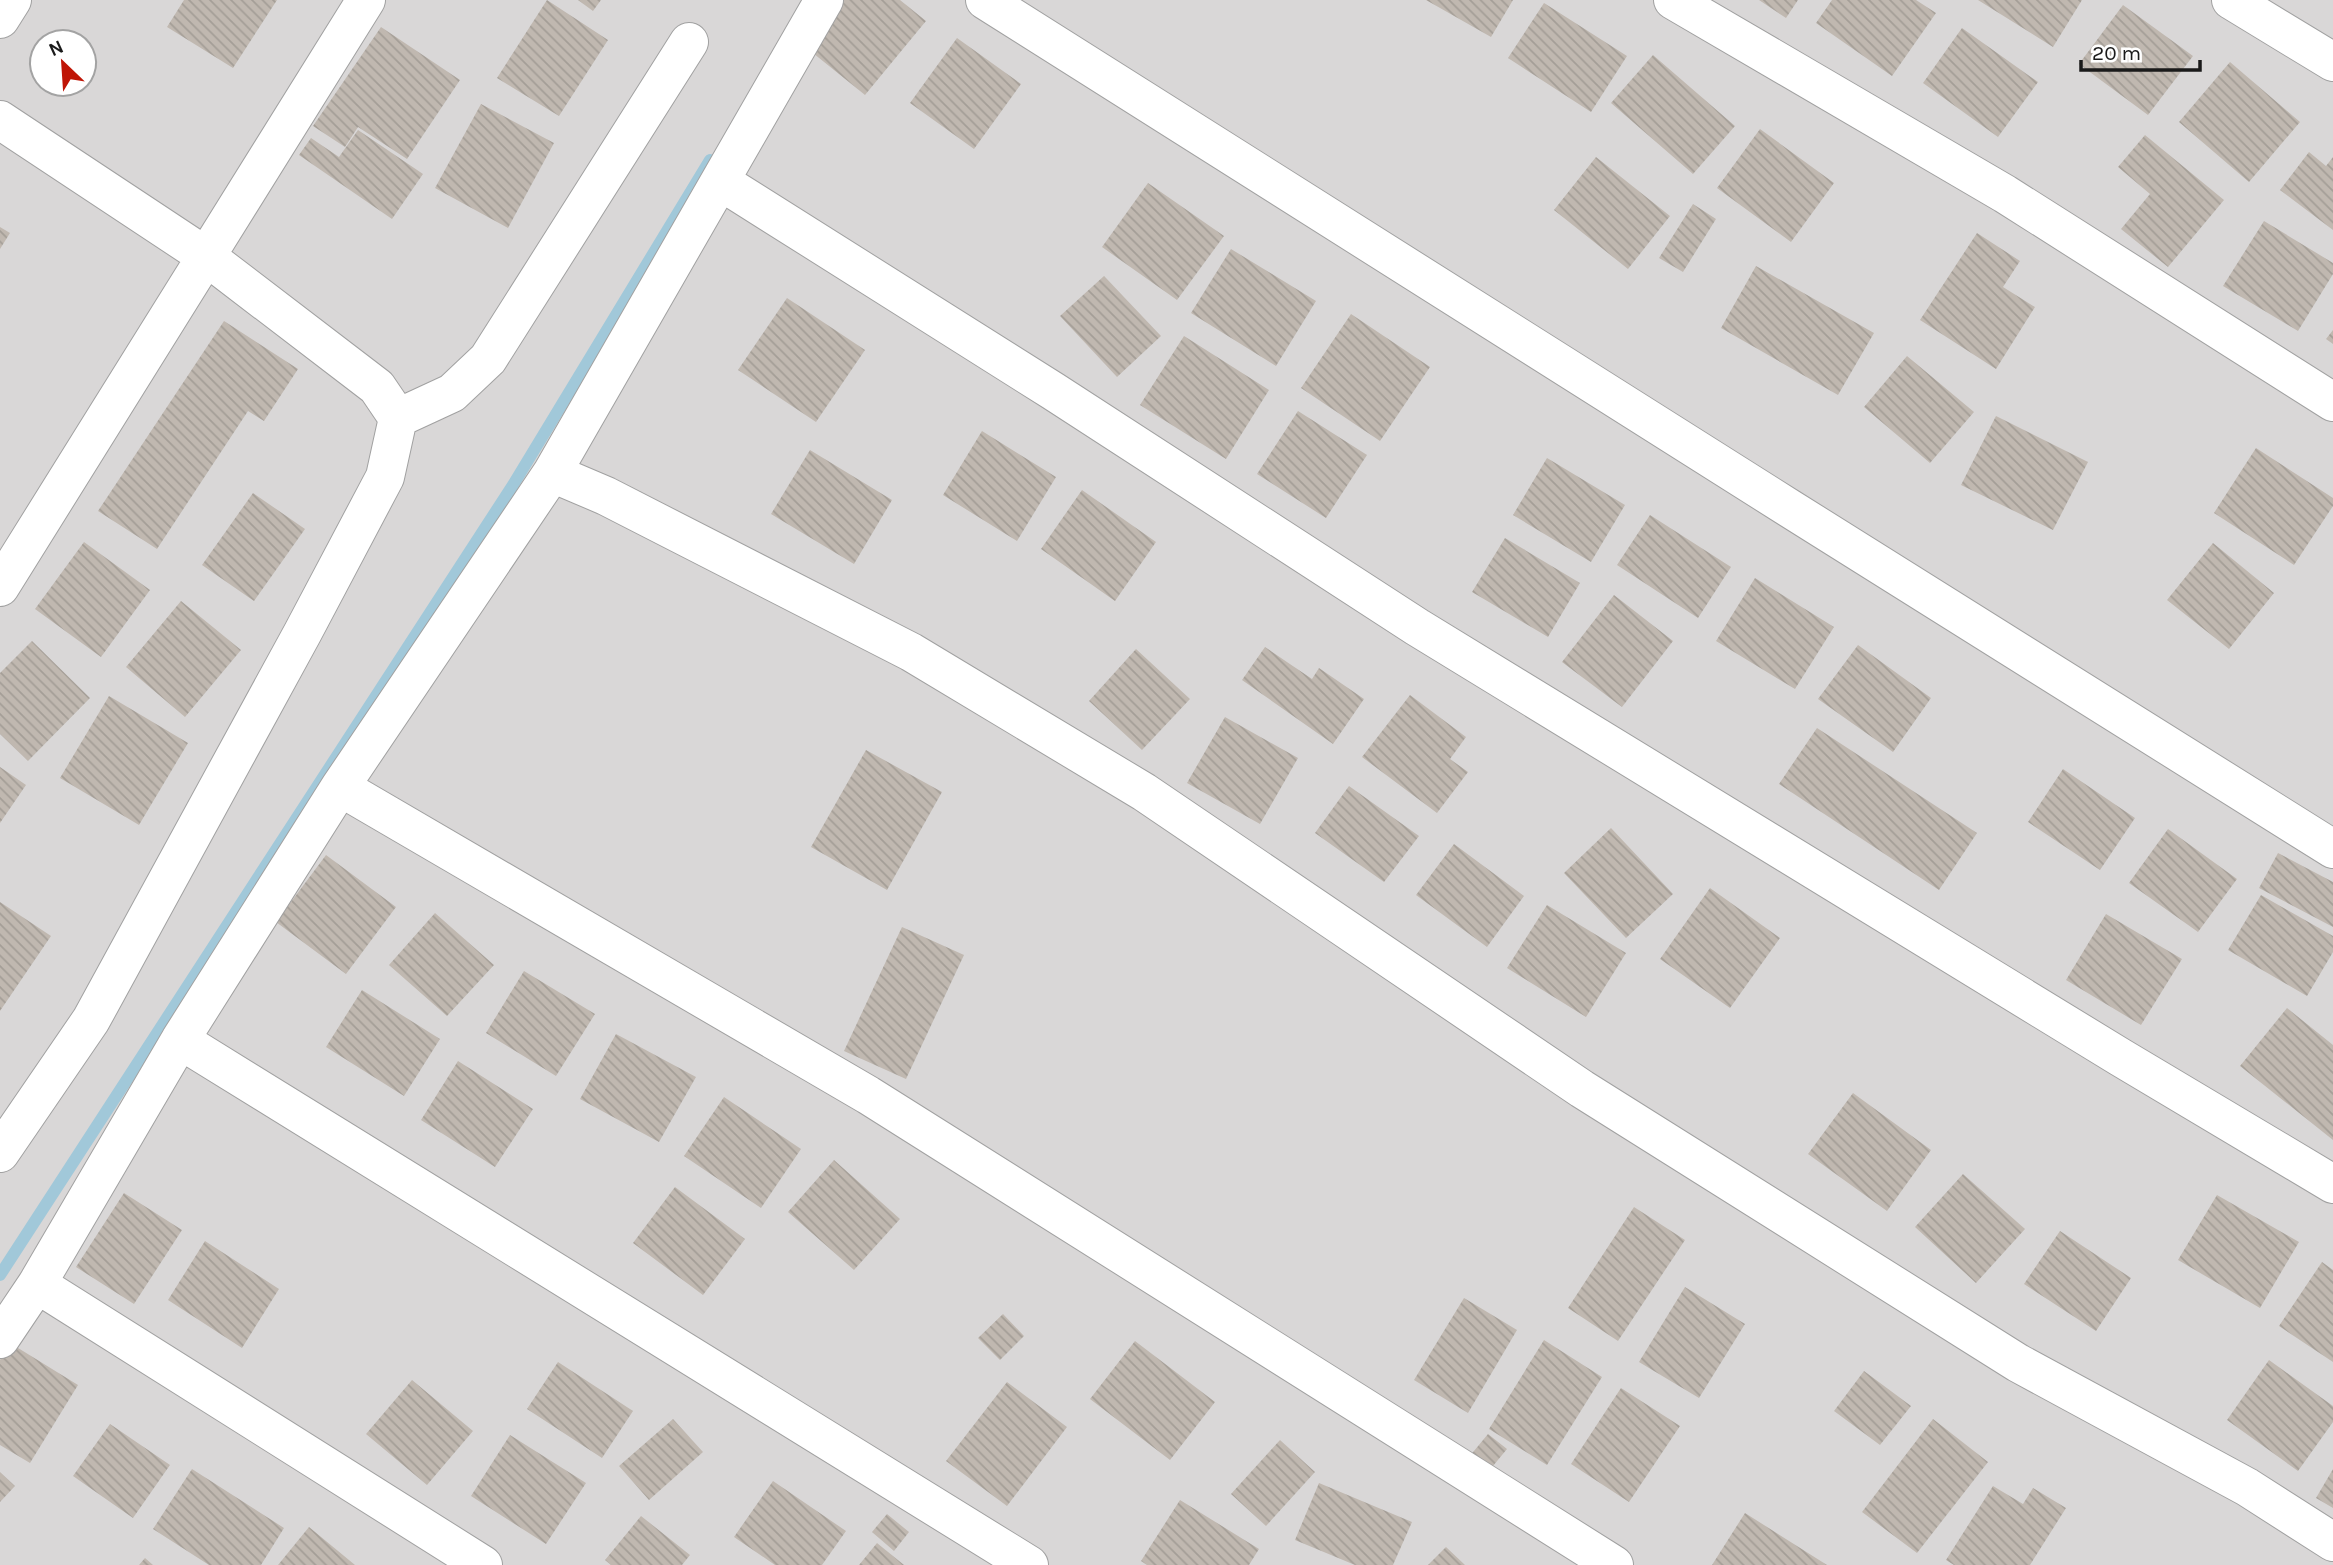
<svg xmlns="http://www.w3.org/2000/svg" width="2333" height="1565" font-family="Karla,sans-serif">
  <style>
    .residential { fill: #d9d7d7; fill-rule: evenodd }
    .lines { fill: none; stroke-linecap: round; stroke-linejoin: round }
    .stream { stroke: #a1c8d9; stroke-width: 12 }
    .building { fill: url(#building-back-hatch) }
    .street-casing { stroke: #a1a1a1; stroke-width: 40 }
    .street { stroke: #fff; stroke-width: 38 }
  </style>
  <defs>
    <pattern id="building-back-hatch" width="6" height="6" patternUnits="userSpaceOnUse" patternTransform="scale(1.75)"><rect width="6" height="6" fill="#c0b8b0"/><path d="M-1 5l2 2M0 0l6 6M5-1l2 2" fill="none" stroke="#a49e97"/></pattern>
  </defs>
  <rect width="100%" height="100%" fill="#ece9e0"/>
  <path class="residential" d="M0 0H2333V1565H0ZM42 42H84V84H42Z"/>
  <g class="lines">
    <path class="stream" d="M0 1275 513 485 710 160"/>
  </g>
  <path class="building" d="M184 0H277L233 68 167 27Z
    M547 0 608 40 559 116 497 78Z
    M578 0H601L593 11Z
    M840 0H900L926 21 865 95 803 45Z
    M1426 0H1513L1491 37Z
    M1759 0H1798L1786 18Z
    M1832 0H1916L1936 13 1892 76 1816 23Z
    M1978 0H2082L2053 47Z
    M1544 3 1627 56 1591 112 1508 58Z
    M2123 5 2193 56 2148 115 2079 64Z
    M381 27 460 80 407 159 358 127 345 147 313 126Z
    M1962 28 2038 82 1998 137 1923 83Z
    M957 38 1021 84 974 149 910 103Z
    M1653 55 1735 126 1693 174 1611 103Z
    M2230 62 2300 122 2249 182 2179 122Z
    M481 104 554 143 508 228 435 188Z
    M1760 129 1834 183 1791 242 1717 188Z
    M358 130 423 174 392 219 299 155 311 138 339 157Z
    M2145 135 2224 200 2168 267 2121 229 2150 194 2118 167Z
    M2309 152 2326 166 2333 157V230L2280 190Z
    M1596 157 1670 216 1628 269 1554 210Z
    M1148 183 1224 236 1177 300 1102 247Z
    M1693 204 1716 219 1683 272 1659 258Z
    M2264 221 2333 263V274L2298 331 2223 286Z
    M0 227 10 233 0 249Z
    M1977 233 2020 261 2003 287 2035 307 1996 369 1920 320Z
    M1231 249 1316 301 1276 366 1191 313Z
    M1756 266 1874 333 1838 395 1721 328Z
    M1104 276 1161 336 1117 377 1060 316Z
    M787 298 865 350 816 422 738 370Z
    M1351 314 1430 367 1380 441 1301 388Z
    M224 321 298 369 264 421 248 411 157 549 98 511Z
    M2333 330V344L2326 339Z
    M1184 336 1269 390 1226 459 1140 405Z
    M1907 356 1974 412 1930 463 1864 407Z
    M1298 411 1367 455 1326 518 1257 474Z
    M1996 416 2088 462 2053 530 1961 485Z
    M982 431 1056 477 1017 541 943 495Z
    M2256 448 2333 498V506L2294 565 2214 513Z
    M810 450 892 500 854 564 771 514Z
    M1547 458 1625 505 1591 562 1513 515Z
    M1082 490 1156 542 1115 601 1041 549Z
    M253 493 305 529 254 601 202 565Z
    M1650 515 1731 567 1698 618 1617 565Z
    M1505 538 1580 583 1548 637 1472 592Z
    M84 542 150 590 101 657 35 609Z
    M2213 543 2274 593 2229 649 2167 600Z
    M1755 578 1834 627 1795 689 1716 641Z
    M1614 595 1673 641 1622 707 1562 662Z
    M181 601 241 650 185 717 126 667Z
    M32 641 90 698 28 761 0 734V673Z
    M1858 645 1931 698 1893 752 1818 699Z
    M1265 647 1312 679 1319 668 1364 699 1333 744 1242 680Z
    M1136 649 1190 699 1142 750 1089 701Z
    M1410 695 1466 737 1450 759 1468 772 1437 813 1362 757Z
    M109 696 188 743 139 825 60 778Z
    M1225 717 1298 758 1260 824 1187 783Z
    M1817 728 1977 833 1939 890 1779 784Z
    M866 750 942 792 887 890 811 847Z
    M0 767 26 785 0 823Z
    M2063 769 2135 818 2100 870 2028 822Z
    M1349 786 1419 836 1384 882 1315 833Z
    M1611 828 1673 894 1626 938 1564 873Z
    M2168 829 2237 879 2198 932 2129 883Z
    M1454 844 1524 896 1487 947 1416 895Z
    M2278 853 2333 882V927L2259 888Z
    M326 855 396 907 346 974 276 922Z
    M1710 888 1780 938 1730 1008 1660 959Z
    M2261 895 2333 936V952L2307 996 2228 950Z
    M0 902 51 936 0 1011Z
    M1547 905 1626 953 1586 1017 1507 968Z
    M435 913 494 965 447 1016 389 965Z
    M2106 914 2182 959 2141 1025 2066 980Z
    M902 927 964 955 906 1079 844 1051Z
    M524 971 595 1014 556 1076 486 1033Z
    M362 990 440 1039 404 1096 326 1047Z
    M2287 1008 2333 1045V1140L2240 1066Z
    M616 1034 696 1077 659 1142 580 1099Z
    M458 1061 533 1109 495 1167 421 1120Z
    M1853 1093 1931 1150 1887 1211 1808 1154Z
    M724 1097 801 1149 761 1208 684 1156Z
    M834 1160 900 1219 854 1270 788 1212Z
    M1963 1174 2025 1229 1976 1283 1915 1227Z
    M675 1187 745 1239 703 1295 633 1243Z
    M124 1193 182 1230 134 1304 76 1267Z
    M2217 1195 2299 1242 2260 1308 2178 1260Z
    M1634 1207 1685 1240 1618 1341 1568 1308Z
    M2060 1231 2131 1278 2096 1331 2024 1284Z
    M205 1241 279 1289 242 1348 168 1300Z
    M2322 1262 2333 1270V1362L2279 1326Z
    M1685 1287 1745 1324 1699 1398 1639 1362Z
    M1464 1298 1517 1330 1468 1413 1414 1380Z
    M1003 1314 1024 1336 1000 1360 978 1338Z
    M1544 1340 1602 1377 1547 1465 1489 1429Z
    M1135 1341 1215 1402 1170 1460 1090 1399Z
    M10 1343 78 1385 30 1463 0 1445V1360Z
    M2269 1360 2333 1406V1422L2298 1471 2227 1420Z
    M558 1362 633 1411 602 1458 527 1409Z
    M1864 1371 1911 1406 1880 1445 1834 1411Z
    M412 1380 473 1431 427 1485 366 1434Z
    M1007 1382 1067 1427 1007 1506 946 1461Z
    M1621 1388 1680 1426 1629 1502 1571 1464Z
    M673 1419 703 1452 649 1500 619 1466Z
    M1933 1419 1988 1462 1917 1553 1862 1512Z
    M110 1424 170 1465 133 1518 73 1476Z
    M1488 1434 1507 1449 1488 1472 1469 1457Z
    M510 1435 586 1483 546 1544 471 1496Z
    M1280 1440 1315 1472 1266 1526 1231 1494Z
    M192 1469 284 1528 261 1565H209L153 1529Z
    M2333 1469V1508L2316 1498Z
    M0 1472 15 1486 0 1502Z
    M773 1481 846 1531 822 1565H775L734 1537Z
    M1319 1483 1412 1522 1393 1565H1355L1295 1540Z
    M1993 1486 2023 1504 2033 1488 2066 1508 2030 1565H1954L1946 1560Z
    M1180 1500 1259 1549 1249 1565H1147L1141 1561Z
    M1745 1513 1827 1565H1712Z
    M887 1514 909 1532 894 1551 872 1532Z
    M641 1516 690 1555 682 1565H611L605 1560Z
    M309 1527 355 1565H278Z
    M877 1543 904 1565H859Z
    M1446 1547 1465 1565H1428Z
    M145 1558 153 1565H139Z"/>
  <g class="lines">
    <defs>
      <path id="street" d="M985 0 1789 508 2333 849
        M1673 0 2005 194 2333 402
        M2231 0 2333 62
        M0 19 12 0
        M0 120 207 257 377 387 398 418 385 477 303 632 91 1020 0 1153
        M720 181 1053 391 1417 627 2120 1057 2333 1184
        M398 418 452 393 488 359 689 42
        M552 473 606 496 911 652 1144 792 1582 1089 2018 1363 2247 1487 2333 1542
        M0 587 366 0
        M340 787 868 1095 1614 1565
        M180 1040 1029 1565
        M37 1284 483 1565
        M0 1339 37 1284 180 1040 340 787 552 473 824 0"/>
    </defs>
    <use href="#street" class="street-casing"/>
    <use href="#street" class="street"/>
  </g>
  <g transform="translate(63 63) rotate(335)"><circle r="33" fill="#ffffff" stroke="#a3a3a3" stroke-width="2"/>
  <path d="M0-5L12 26L0 18L-12 26Z" fill="#bf1506"/>
  <text y="-10" font-size="19" font-weight="bold" text-anchor="middle" fill="#1a1a1a">N</text>
  </g>
  <path d="M2081 60v10h119v-10" fill="none" stroke="#1a1a1a" stroke-width="3.5"/>
  <text x="2092" y="60" font-size="21" fill="#1a1a1a" stroke="#ffffff" stroke-width="5" paint-order="stroke">20 m</text>
</svg>
